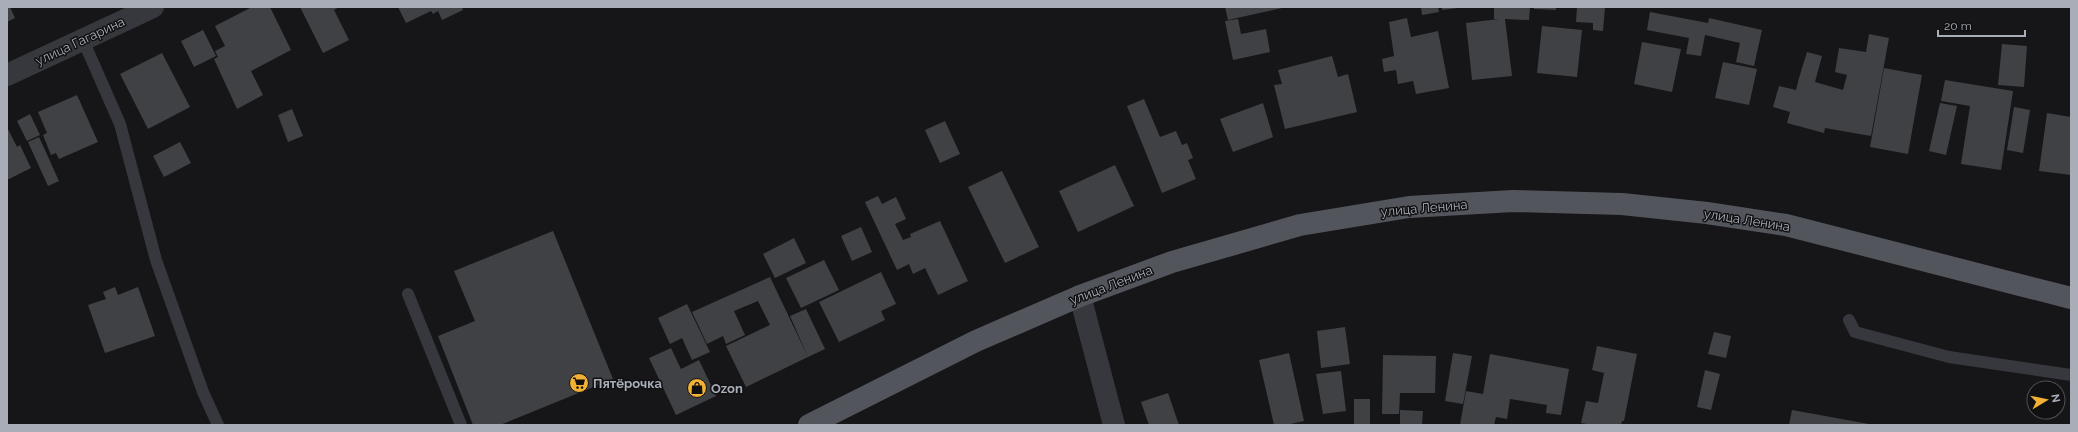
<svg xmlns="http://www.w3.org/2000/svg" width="2078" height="432" font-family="Raleway,sans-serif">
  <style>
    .building { fill: #404145 }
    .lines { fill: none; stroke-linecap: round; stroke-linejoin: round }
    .service { stroke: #37383d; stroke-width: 12 }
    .minor { stroke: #37383d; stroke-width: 22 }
    .primary { stroke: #53555c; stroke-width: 22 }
    .labels { text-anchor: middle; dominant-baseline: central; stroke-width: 3; stroke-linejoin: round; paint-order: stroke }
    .street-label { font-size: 13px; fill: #a8adb8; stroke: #111113 }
    .poi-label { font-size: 13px; font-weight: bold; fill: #a8adb8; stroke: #111113; text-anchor: start }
  </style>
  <rect width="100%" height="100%" fill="#161618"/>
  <path class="building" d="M7 7H10L15 18 7 22Z
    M249 7H270L291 50 251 71 263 95 237 109 214 59 218 57 215 51 225 46 215 26 250 8Z
    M300 7H339L334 10 349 40 323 53Z
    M398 7H462L463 10 442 20 438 11 433 14 431 11 406 23Z
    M1225 7H1282V8L1228 20Z
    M1421 7H1438L1439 12 1422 15Z
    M1442 7H1458V8L1442 10Z
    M1494 7H1530L1529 20 1505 19 1512 76 1472 80 1466 23 1499 19H1494Z
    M1534 7H1556V10L1534 9Z
    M1577 7H1605L1603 31 1593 30V23L1576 22Z
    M1650 12 1708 23 1709 18 1762 30 1754 66 1736 62 1740 43 1705 35 1701 56 1686 54 1689 38 1647 30Z
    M1407 18 1411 37 1438 31 1449 88 1416 94 1413 81 1398 84 1396 70 1384 72 1382 59 1394 56 1389 22Z
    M1238 19 1241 34 1266 29 1270 52 1233 60 1225 21Z
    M1542 26 1582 30 1577 77 1537 73Z
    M203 30 216 56 194 67 181 41Z
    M1869 34 1889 38 1871 136 1825 128 1824 133 1787 123 1790 112 1773 107 1779 86 1796 90 1799 78 1812 82 1799 78 1807 52 1822 56 1815 82 1843 90 1847 75 1835 72 1839 48 1866 52Z
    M1642 42 1681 49 1672 92 1634 84Z
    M2002 44 2027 46 2024 87 1998 85Z
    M162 53 190 107 148 129 120 74Z
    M1332 56 1338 77 1348 74 1357 112 1285 129 1274 85 1282 84 1278 70Z
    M1723 62 1757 69 1749 105 1715 98Z
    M1884 68 1922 75 1908 154 1870 147Z
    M1945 80 2013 91 2001 170 1961 164 1970 106 1941 101Z
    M77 95 98 142 59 159 56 153 51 155 43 135 47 133 38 112Z
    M1144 99 1160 137 1176 131 1182 145 1187 143 1193 158 1188 160 1196 179 1162 193 1127 106Z
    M1263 103 1273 137 1233 152 1220 119Z
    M1940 103 1957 106 1946 155 1929 151Z
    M2014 107 2030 110 2023 153 2007 150Z
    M292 109 303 136 288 142 278 115Z
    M2047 113 2071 117V175L2039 171Z
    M30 114 40 135 27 141 17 121Z
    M945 121 960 154 940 163 925 130Z
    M7 127 17 147 20 145 31 168 7 180Z
    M39 137 59 181 48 186 28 142Z
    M180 142 191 163 164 177 153 156Z
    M1115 165 1134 206 1078 232 1059 191Z
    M1002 171 1039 247 1005 263 968 187Z
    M878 196 882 204 896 197 906 219 895 224 903 240 911 237 910 234 940 221 968 281 938 295 925 268 913 274 909 264 897 270 865 202Z
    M861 227 872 252 852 261 841 236Z
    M553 231 613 379 500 425H473L438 336 475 321 454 271Z
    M794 238 806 263 775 278 763 254Z
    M824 260 839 290 801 308 786 278Z
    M881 272 896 304 881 311 885 320 839 342 819 302Z
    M770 277 808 357 746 387 726 346 770 325 758 301 734 311 745 335 726 344 723 336 707 344 692 312Z
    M115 287 118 295 138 287 155 336 105 353 88 305 106 299 103 292Z
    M687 304 710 352 692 360 682 338 670 344 658 318Z
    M806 309 825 349 808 357 790 316Z
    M1345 327 1350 364 1321 368 1317 331Z
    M1714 332 1731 336 1726 358 1708 354Z
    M1597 346 1637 354 1624 421H1622L1621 425H1592L1581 423 1586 401 1598 403 1604 373 1592 370Z
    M671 348 681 369 699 360 716 396 676 415 649 358Z
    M1289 353 1304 421 1286 425H1274L1259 360Z
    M1453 353 1472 356 1463 404 1445 401Z
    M1490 354 1569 369 1561 415 1546 413 1547 405 1510 399 1507 419 1496 417 1494 425H1460L1466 391 1483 394Z
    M1383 355 1436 356 1435 393H1400L1399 414H1382Z
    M1705 370 1720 374 1711 410 1697 407Z
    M1341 371 1346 411 1323 414 1316 374Z
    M1168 393 1179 425H1149L1141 402Z
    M1354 399H1370V425H1354Z
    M1400 410 1423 411 1422 425H1400Z
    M1792 410 1869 424V425H1789Z"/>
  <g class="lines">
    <path class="service" d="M83 40 120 124 156 260 203 392 218 425
      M408 294 461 425
      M1849 320 1855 332 1949 357 2071 375"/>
    <path class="minor" d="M7 75 153 7
      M1080 296 1114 425"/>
    <path class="primary" d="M809 425 976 341 1080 296 1172 262 1300 225 1409 207 1513 201 1622 204 1707 213 1786 225 2071 298"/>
  </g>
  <defs>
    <symbol id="supermarket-disc" viewBox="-11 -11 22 22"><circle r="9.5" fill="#f2b134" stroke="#111113"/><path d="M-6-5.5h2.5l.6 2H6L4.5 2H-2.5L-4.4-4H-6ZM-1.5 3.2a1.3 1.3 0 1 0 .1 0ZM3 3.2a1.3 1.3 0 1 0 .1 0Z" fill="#111"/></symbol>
    <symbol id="shop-disc" viewBox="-11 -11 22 22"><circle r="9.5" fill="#f2b134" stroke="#111113"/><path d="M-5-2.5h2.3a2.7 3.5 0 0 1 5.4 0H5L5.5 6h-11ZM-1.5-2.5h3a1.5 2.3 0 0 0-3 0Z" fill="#111"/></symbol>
  </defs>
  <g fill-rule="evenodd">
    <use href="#supermarket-disc" x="568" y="372" width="22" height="22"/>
    <use href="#shop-disc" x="686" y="377" width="22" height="22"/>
  </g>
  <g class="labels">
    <g class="street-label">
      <text transform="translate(80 41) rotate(-25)">улица Гагарина</text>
      <text transform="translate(1424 208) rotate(-5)">улица Ленина</text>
      <text transform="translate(1747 220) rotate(9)">улица Ленина</text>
      <text transform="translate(1111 285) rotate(-21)">улица Ленина</text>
    </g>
    <g class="poi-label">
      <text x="593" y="383">Пятёрочка</text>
      <text x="711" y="388">Ozon</text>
    </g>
  </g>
  <rect width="2078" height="432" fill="none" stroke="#a8adb8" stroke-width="16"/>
  <g transform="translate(2046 400) rotate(80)"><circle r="19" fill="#111113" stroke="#4d4f55"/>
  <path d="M0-3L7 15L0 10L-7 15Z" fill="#f2b134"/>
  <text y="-6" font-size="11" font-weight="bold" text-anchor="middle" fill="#a8adb8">N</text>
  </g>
  <path d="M1938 30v6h87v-6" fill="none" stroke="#a8adb8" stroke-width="2"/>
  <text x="1944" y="30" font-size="12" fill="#a8adb8" stroke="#111113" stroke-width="3" paint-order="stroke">20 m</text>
</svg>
